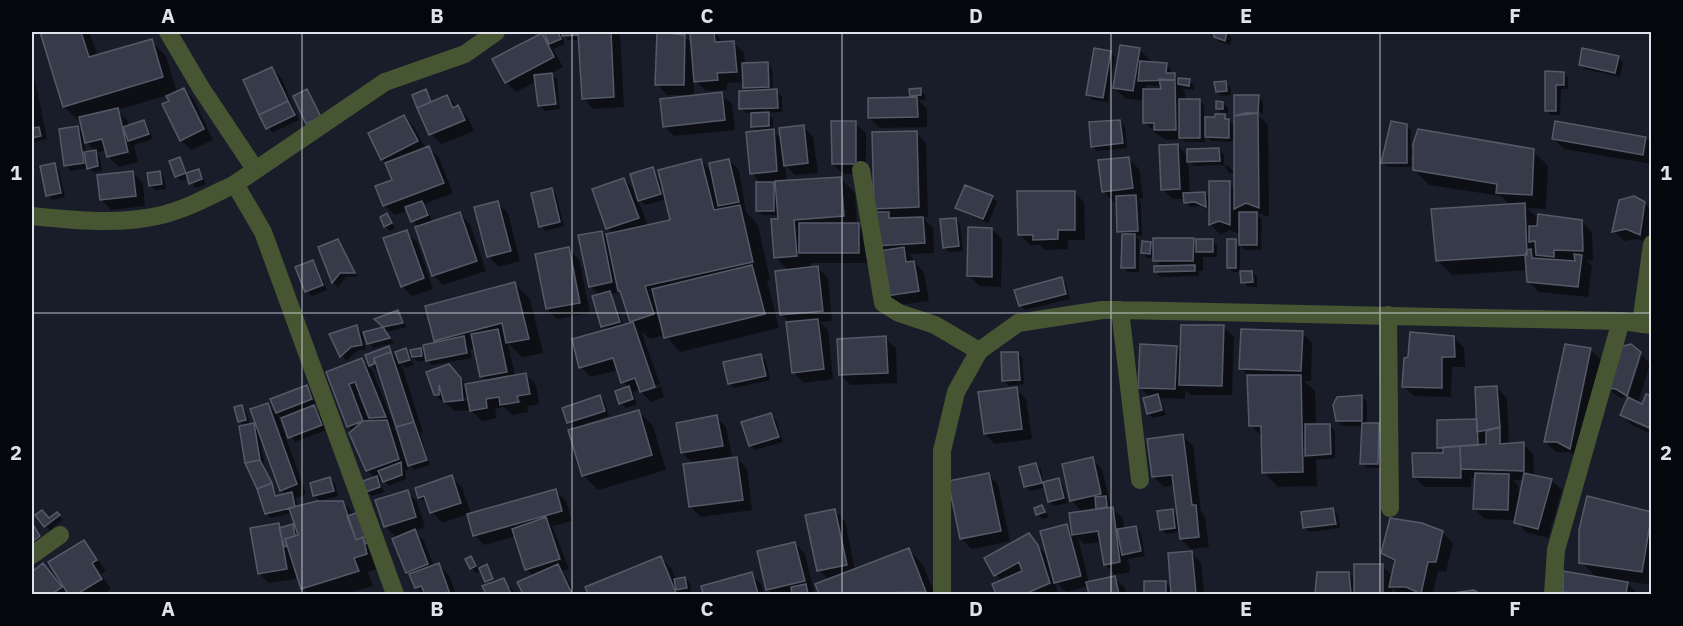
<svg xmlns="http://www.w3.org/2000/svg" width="1683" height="626" font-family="'IBM Plex Sans',sans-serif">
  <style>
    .shadow { fill: #0007; fill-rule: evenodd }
    .building { fill: #373b49; stroke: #555a69; stroke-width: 1.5 }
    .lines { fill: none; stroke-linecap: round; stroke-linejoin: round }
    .minor { stroke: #465532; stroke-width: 18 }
    .grid { fill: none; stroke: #dfe2ea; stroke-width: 1.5; stroke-opacity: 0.55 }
    .neatline { fill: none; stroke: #dfe2ea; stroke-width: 2 }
    .grid-label { font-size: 20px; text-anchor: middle; font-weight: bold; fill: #dfe2ea }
  </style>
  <rect width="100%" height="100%" fill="#191d29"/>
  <path class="shadow" d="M41 32H89L98 56 151 41 166 56 177 92 184 89 194 100 213 140 191 150 181 140 168 95 117 110 127 120 129 126 143 121 148 126 153 139 134 145 138 162 119 167 108 156 107 150 96 153 100 156 102 171 94 173 88 168 71 171 66 166 78 128 85 135 82 120 79 121 64 107ZM83 139 96 151 86 153Z
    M546 32H560L565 44 553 49 563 67 551 74 557 79 560 109 545 111 540 106 537 81 516 92 506 82 541 35 552 45Z
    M563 32H620L624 107 593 109 583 98 580 40H568ZM584 33V36L566 37V34Z
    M658 32H673L678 36H684L693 45 714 33 724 43H734L744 53 745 64H767L772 69 773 91 782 96V112L767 113 773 119V131L782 140 803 126 813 137 818 173 795 175 785 165 787 182 840 178 855 193 857 224 868 234V263H810L811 268H818L828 278 832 321 820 322 828 330 833 379 804 383 793 372 788 321 781 315 789 271 775 257 779 215H763L758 211 762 184 752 173 758 132 753 126 752 113H746L741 108 749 92 744 87V82L727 83V90L706 91 694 80V97L721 94 732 104 735 130 674 136 664 126 692 95H667L657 84Z
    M1215 32 1227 33 1232 38 1230 45 1220 42 1215 37Z
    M1121 46 1140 50 1150 60 1149 63 1166 64 1171 69V74L1189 81 1194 86V90L1182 89 1185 92V100H1199L1204 105V118L1216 119 1224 116 1236 127 1258 96 1263 101V115L1254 106 1252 109 1268 125 1269 217 1255 212 1262 219 1261 250H1245L1240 245V272H1233L1229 267 1235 241 1240 246V234L1230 230 1221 235 1211 225V211L1201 206 1190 207 1185 199H1173L1162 189 1178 146 1189 157 1219 150 1224 155V165L1194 166 1188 160 1190 194 1205 193 1211 199 1229 183 1236 190V142L1211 141 1205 134V142H1186L1183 139 1166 140 1155 133 1145 122 1144 101 1125 98 1114 88ZM1146 85 1162 86V91H1145Z
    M1110 52 1115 57 1108 102 1093 100 1088 95Z
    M1618 57 1623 62 1620 77 1585 69 1580 64Z
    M32 65 47 139 32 143Z
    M272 68 282 79 299 120 272 133 245 81Z
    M1547 73H1563L1568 78V89H1561L1560 115H1551L1546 110Z
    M1225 82 1230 87 1231 95 1222 96 1217 92Z
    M920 90 925 95 926 100H918L927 109V127L880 128 869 118 914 98 911 95Z
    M307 91 325 122 313 128 308 123Z
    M425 91 433 102 447 96 468 118 474 131 441 144 431 134Z
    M1223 103 1228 108V113H1222L1217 108Z
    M404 116 414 127 426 149 429 148 439 158 453 193 424 204 433 222 459 213 470 224 486 271 443 285 433 275 418 227 408 210 395 215 384 205 393 181 383 159Z
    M1120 121 1125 126 1127 148 1097 151 1092 146Z
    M855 123 866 133V174H843L833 164Z
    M1406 125 1411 130V151L1419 131 1533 151 1548 166 1546 209 1527 208 1539 220 1581 221 1592 232 1593 261 1586 260 1592 266 1588 297 1539 292 1529 282V270L1452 275 1437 260 1511 206 1501 196 1429 185 1415 170 1414 154 1411 155V167H1388L1383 163Z
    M916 133 926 143 928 217H922L933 228 934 253 909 254 924 273 929 301 898 305 888 295 881 251V214L876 208Z
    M1646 138 1652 144V164L1564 149 1554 139Z
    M180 158 188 173 198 170 206 184 196 188 189 178 181 181 176 176Z
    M1128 158 1139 169 1143 198 1138 199 1141 202 1142 236H1135L1139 240V272H1128L1123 267V236L1118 231 1117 202H1114L1104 192Z
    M729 160 739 170 746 212 758 225 770 280 767 281 779 328 680 352 665 335 650 339 641 331 660 384 645 389V392L661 387 664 397 651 402 640 390 633 392 637 404 626 408 621 403 629 388 623 382 619 370 591 377 581 367 607 331 602 326 600 295 590 286 602 232 609 240 613 234 608 228 624 179 637 193 653 169 660 182 700 161 712 172ZM637 197 645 205 667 199 672 221 648 226ZM621 292 634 323 624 326 611 294Z
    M54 165 59 170 65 197 53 200 48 195Z
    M1224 165 1228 166 1235 173H1229Z
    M132 172 143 183 145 206 111 210 101 199Z
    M159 172 164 177 166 189 155 190 150 185Z
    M551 189 556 194 564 226 546 231 541 226Z
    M1074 192 1084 202 1085 240H1068V249L1045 250 1040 245H1030L1020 235Z
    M992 197 997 202 988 223 962 212 957 208Z
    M497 203 508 213 520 261 499 267 489 257Z
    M1645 203 1652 210 1650 244 1638 239 1624 241 1614 231Z
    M387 215 395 228 390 231 385 226Z
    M955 219 960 224 963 251 949 252 944 247Z
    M992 229 1002 239 1001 287 979 286 969 275Z
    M406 232 417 242 433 289 412 296 402 286Z
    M338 240 358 277H346L338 287 333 282 320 248Z
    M1193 240 1198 244 1212 241 1217 245V257H1203V271H1199V276L1161 277 1156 272 1161 267 1155 258H1147L1143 253 1150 243 1155 248Z
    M568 249 579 259 590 313 557 319 547 309Z
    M312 262 317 267 327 290 312 296 307 291Z
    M1252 272 1257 277V287H1248L1243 282Z
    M1061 279 1066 284 1070 299 1025 310 1020 305Z
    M515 284 530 299 543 353 522 357 508 343 515 376 525 374 536 384 539 404 527 406 528 412 512 415 504 407 495 409 497 418 482 421 471 410 455 411 435 395 428 373 459 376 466 385 486 381 481 376 475 348 470 349 472 358 432 365 427 360 418 362 413 357 420 349 426 355 439 343 435 340ZM470 397V400L450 403V400Z
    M398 312 407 327 386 332 394 343 373 348 365 333 385 328 377 320Z
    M357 327 362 332 366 349 357 351 346 361 331 335Z
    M1224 327 1234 337 1232 395H1191L1185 389V399L1159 398 1166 415 1153 418 1148 413 1150 398 1140 387 1177 347 1182 352Z
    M1302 332 1312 343 1311 381H1304L1315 391 1316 426H1330L1335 431V458L1316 460 1317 486 1278 487 1264 472 1263 438 1251 425 1249 377 1241 368Z
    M1454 337 1464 348 1465 367H1452L1451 397 1414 396 1404 386Z
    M885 338 896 348 897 383 851 385 840 375Z
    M1567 346 1590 349 1601 360 1581 458 1569 452H1556L1545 442Z
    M1631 346 1641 354 1624 398 1618 397 1608 387Z
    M388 348 401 364 397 352 405 350 410 354 414 365 405 368 401 363 423 432 420 433 430 465 414 470 407 463 409 469 405 470 406 479 389 486 383 479 379 480 384 492 372 496 367 491 375 478 367 470 328 372 362 360 372 370 395 427H392L398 433 379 369 375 370 367 356ZM361 393 370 417 375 422H369L358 394Z
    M1017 353 1022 358 1024 384 1009 386 1004 381Z
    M1642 355 1650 364 1638 403 1643 406 1632 422 1652 431V434L1632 425 1622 415Z
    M761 356 766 361 770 380 734 388 729 383Z
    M306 387 311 392 316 404 312 405 319 412 326 430 295 442 277 412Z
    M1497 388 1507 398 1509 445 1523 444 1533 454 1534 476 1551 480 1562 490 1548 538 1526 532 1516 520 1485 519 1474 508 1476 478H1471V487H1425L1414 477 1446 455 1438 447 1478 421ZM1513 480H1524L1520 502 1518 485Z
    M1016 389 1026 399 1032 439 995 444 985 434Z
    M600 397 605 402 609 416 584 424 585 427 638 411 653 426 666 470 598 490 583 475 576 430 569 422 564 409Z
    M1362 397 1367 402V424H1379L1384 429 1383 468H1367L1362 463 1364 426H1342L1337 421Z
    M267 404 278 415 306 494 296 498 298 507 343 502 355 515 381 568 368 572 373 586 346 594H309L303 588 297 571 296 579 269 583 259 573 279 525 282 529 292 526 298 532 292 513 271 518 266 513 247 463 244 426 239 421 241 406 246 411 250 425H254L259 430ZM260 437 281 490 286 495 277 497 265 467Z
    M771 415 776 420 783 442 755 450 750 445Z
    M716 417 726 427 732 456 721 458V460L737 458 747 469 752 510 701 517 690 506 694 464 682 453Z
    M1183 436 1193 446 1201 512 1205 517 1209 547 1191 549 1181 539 1180 532 1166 534 1161 529 1172 510 1178 517 1175 485 1164 487 1154 477Z
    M1092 459 1102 469 1111 508 1123 518 1124 530 1136 528 1141 533 1145 556 1128 559 1130 572 1115 575 1105 564 1101 542 1084 544 1078 538 1089 583 1114 578 1125 588 1126 594H1090L1089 586 1066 592 1056 582 1057 594H998L994 585 1001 581 986 558 1028 535 1049 558 1067 526 1073 532 1083 513 1071 500ZM1097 507 1100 510 1085 512 1084 510Z
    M1036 464 1041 469 1044 483 1059 480 1063 485 1068 503 1054 506 1049 501 1046 487 1030 491 1025 486Z
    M988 474 998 485 1010 541 972 549 961 538Z
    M451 477 462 487 471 514 555 490 566 501 572 521 552 526 569 569 563 571 576 594H524L519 582 533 576 527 569 516 536 484 545 474 535 468 514 442 523 420 497Z
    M330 478 335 483 338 496 320 501 315 496 311 484Z
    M407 492 417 502 425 527 414 531 424 541 434 566 439 565 449 575 456 594H423L407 572 397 538 385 526Z
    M1042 507 1049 517 1043 519 1038 514Z
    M834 510 845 521 855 570 909 550 923 565 935 594H820L817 585 829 580 819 570Z
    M1333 510 1338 515 1340 528 1309 532 1304 527Z
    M1652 513V585L1625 581 1638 594H1568L1564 591 1597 578 1581 562Z
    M57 514 63 520 50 530 45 526Z
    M32 523 49 547 32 559Z
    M1443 533 1453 543 1446 572 1438 571 1433 594H1399L1392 588V594H1318L1319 574 1349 573 1355 580 1382 566 1393 576 1395 564 1383 553Z
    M84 542 106 571 101 574 111 589 103 594H32V574L43 565 61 584Z
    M795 543 805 554 814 591 811 592V594H773L768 589Z
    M1191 552 1201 563 1204 594H1146V582H1165L1172 589Z
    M471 558 479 569 486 566 496 582 503 580 516 594H487L484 587 490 585 481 570 476 573 471 568Z
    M661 558 671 568 676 580 685 579 690 583 691 593 590 594 587 587Z
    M751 574 761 584 764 594H705L703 587Z"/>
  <path class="building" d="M40 32H81L89 57 152 39 163 77 63 107Z
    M544 32H558L561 39 549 44Z
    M562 32H576L577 35 562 36Z
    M578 32H611L614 97 582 99Z
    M657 32 685 35 684 85H655Z
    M714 32 715 42 734 41 737 72 717 73 718 80 694 82 690 33Z
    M1214 32H1227L1225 41 1214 37Z
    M542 33 554 57 505 83 492 59Z
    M1120 45 1140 48 1133 91 1113 88Z
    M1094 48 1111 51 1103 98 1086 95Z
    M1582 48 1619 56 1615 73 1579 65Z
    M1140 61 1167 63 1166 73H1175V80L1138 81Z
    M768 62 769 87 743 88 742 63Z
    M272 67 288 101 259 115 243 80Z
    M1545 71 1564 72V85H1556V111H1545Z
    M552 73 556 104 538 106 534 75Z
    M1178 78 1190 79 1189 86 1178 84Z
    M1159 79 1175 80 1176 130H1154V123H1143V89H1161Z
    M1226 81 1227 91 1216 92 1214 82Z
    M184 88 204 129 180 141 162 104 169 101 166 96Z
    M921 88V95L910 96 909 89Z
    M307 89 321 117 306 124 293 96Z
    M426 89 431 102 417 108 412 95Z
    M777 89 778 108 739 109V91Z
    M722 92 725 120 663 127 660 99Z
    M447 95 453 108 458 105 465 120 429 135 417 108Z
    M1234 95H1259L1258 113 1234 116Z
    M917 97 918 117 868 118V98Z
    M1179 99H1200V138H1179Z
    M288 101 295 115 266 129 259 115Z
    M1216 101 1223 102V109H1216Z
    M118 108 128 152 107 157 102 139 85 143 79 117Z
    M769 112V126L751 127V113Z
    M1245 113H1258L1259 208 1246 203 1234 209V116Z
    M1215 114H1225V119H1229V138L1205 137V117H1215Z
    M404 115 418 141 381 160 368 133Z
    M144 120 149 134 128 141 123 127Z
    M1120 120 1123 143 1091 147 1089 122Z
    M831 121H856V164H832Z
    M1391 121 1407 124V163H1381Z
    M1555 121 1646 137 1643 155 1552 139Z
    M804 125 808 163 784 166 779 128Z
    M78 126 84 163 64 166 59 129Z
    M39 127 41 136 32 138V128Z
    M774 129 777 171 750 174 746 132Z
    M1418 129 1534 149 1532 195 1496 193 1497 184 1413 170V144Z
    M917 131 919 207 874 209 872 132Z
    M1178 144 1180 189 1161 190 1159 145Z
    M429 146 444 183 383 206 375 186 392 180 385 163Z
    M1219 148 1220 161 1187 162V149Z
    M96 150 98 166 87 169 84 152Z
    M180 157 186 173 175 177 169 161Z
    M1129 157 1133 188 1102 192 1098 160Z
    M701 159 714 210 740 205 753 262 645 286 654 314 630 322 620 291H618L606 234 670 220 658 170Z
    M729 159 739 202 718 206 709 163Z
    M55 163 61 193 46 196 40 166Z
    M653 167 661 194 638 201 630 174Z
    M199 169 202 179 189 184 186 173Z
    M133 171 136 196 100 200 97 175Z
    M160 171 162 184 149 186 147 173Z
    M841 177 844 216 794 220 797 256 774 258 771 219H778L775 181Z
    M624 178 639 218 606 229 592 189Z
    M1209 181H1230V225L1219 221 1209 225Z
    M756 182H774V211H756Z
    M965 185 993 196 983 219 955 208Z
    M552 188 560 222 539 227 531 193Z
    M1017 191H1075V230H1058V239L1033 240V235H1018Z
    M1205 192 1206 207 1195 202 1184 203 1183 193Z
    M1136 195 1138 231 1117 232 1116 196Z
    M1634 196 1645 202 1640 235 1626 229 1612 232 1619 200Z
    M422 201 428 215 411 222 405 207Z
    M498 201 511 251 487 257 474 207Z
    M1525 203 1527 255 1436 261 1431 209Z
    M460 212 477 261 432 276 415 227Z
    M872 212H889V218L923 217 925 243 874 246Z
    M1239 212H1257V245H1239Z
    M387 213 392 223 384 227 380 217Z
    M1538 214 1582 220 1583 251 1554 250V257L1536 255 1535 241 1529 242V226H1537Z
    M956 218 959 246 943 248 940 219Z
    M799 223H859V253H799Z
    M968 227 992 228V277L967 276Z
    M407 230 424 278 401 287 383 238Z
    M602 231 612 282 589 287 578 235Z
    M1122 234H1135V268H1121Z
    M1153 238H1194L1193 261H1153Z
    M338 239 355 273H340L332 283 318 247Z
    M1196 239H1213V252H1196Z
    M1227 239H1236V268H1227Z
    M1142 241 1151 242 1150 254 1141 253Z
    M569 247 580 303 546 309 535 254Z
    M904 247 906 262 914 261 919 291 886 296 879 251Z
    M1531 249 1532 258 1575 261 1574 254 1582 255 1578 287 1527 282 1525 255 1527 250Z
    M313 260 323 285 305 292 295 267Z
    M752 265 765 314 664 338 652 289Z
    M1195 265V271L1154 272V266Z
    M818 266 823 311 780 315 775 271Z
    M1240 271H1252L1253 282 1241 283Z
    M1062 277 1066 294 1019 306 1014 290Z
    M515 282 529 339 506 343 502 323 434 341 425 306Z
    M610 291 620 322 601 327 592 296Z
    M398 310 403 323 383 327 374 319Z
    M818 319 824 369 792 373 786 322Z
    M633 322 655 387 640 392 635 378 621 383 613 358 579 368 572 339Z
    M357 325 362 345 351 347 340 357 329 334Z
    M1181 325H1224L1222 386 1179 385Z
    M383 327 390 338 367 344 363 332Z
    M498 329 507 372 480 377 471 334Z
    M1241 329 1303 331 1301 371 1239 369Z
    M1410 332 1454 336 1455 357H1442V388L1402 387 1404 358 1408 357Z
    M464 336 467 353 426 361 423 345Z
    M886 336 888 373 839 375 837 339Z
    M1140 344 1177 346 1175 389 1138 388Z
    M1565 344 1591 348 1570 449 1557 442H1544Z
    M1631 344 1641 352 1627 396 1616 389 1606 388 1619 347Z
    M389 346 391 352 374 358V364L369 366 365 355Z
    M406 348 410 360 399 363 395 352Z
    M421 348 422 356 412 357 410 350Z
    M391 352 414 422 396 427 374 358Z
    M1001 352H1018L1020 380 1002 381Z
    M761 354 766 376 728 384 723 362Z
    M362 358 386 417 369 418 355 382 349 384 363 421 347 427 326 372Z
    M449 364 461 378 463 400 444 402 439 385V395H434L426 372Z
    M526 373 530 394 517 396 519 402 500 405 499 397 486 399 487 408 470 411 465 384Z
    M1247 375H1301L1303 472 1262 473 1261 426H1249Z
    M307 385 312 399 276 413 270 399Z
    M629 386 633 399 619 404 615 391Z
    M1497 386 1500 427 1477 432 1475 387Z
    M1017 387 1022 429 984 434 978 392Z
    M1158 394 1162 410 1147 414 1143 398Z
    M1646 394 1652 396V429L1620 415 1628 397 1642 404Z
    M600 395 605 411 567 423 562 408Z
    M1362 395V421H1336L1333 405 1337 397Z
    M268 403 297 484 280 491 250 409Z
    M242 405 246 420 238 422 234 407Z
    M314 405 322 425 288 438 281 418Z
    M639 410 652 455 582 476 568 430Z
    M771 413 779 437 749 446 741 422Z
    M717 415 723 446 681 453 676 423Z
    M1477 419 1478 445 1437 448V420Z
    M387 420 399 459 366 471 349 433 363 421Z
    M414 422 427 460 408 466 396 427Z
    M254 423 260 460 245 463 239 426Z
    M1362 423H1379L1378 464H1360Z
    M1305 424H1330L1331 454 1305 456Z
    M1500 427V444L1524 442V471L1461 469 1460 446 1486 444V431Z
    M1183 434 1192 505H1196L1199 537 1180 539 1172 475 1152 477 1147 439Z
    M1460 446 1461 478 1413 477 1412 453H1443V447Z
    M737 457 743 500 689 507 683 464Z
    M1093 457 1101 494 1070 501 1062 464Z
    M260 460 272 483 257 489 245 463Z
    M401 462 402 475 383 482 378 471Z
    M1036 463 1042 483 1024 487 1019 467Z
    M989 473 1001 531 960 539 948 481Z
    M1475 473 1509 474 1508 510 1473 509Z
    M1524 473 1552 479 1538 529 1514 523Z
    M452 475 461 503 430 513 424 496 418 498 415 488Z
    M377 476 380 487 366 492 363 481Z
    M330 477 334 491 313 496 310 483Z
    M1059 478 1064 498 1048 502 1043 482Z
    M272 483 275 496 292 492 295 507 265 514 257 489Z
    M556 489 562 511 473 536 467 514Z
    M408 490 416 517 384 527 375 500Z
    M1106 496 1107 507 1096 509 1095 497Z
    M1587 496 1652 512 1642 572 1579 563V530Z
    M317 501H343L356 540 363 537 367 554 354 558 359 571 301 589 285 539 298 535 289 508Z
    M1042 505 1045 512 1036 515 1034 508Z
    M1113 507 1120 562 1104 565 1098 531 1072 535 1069 513Z
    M1333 508 1336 524 1303 528 1301 512Z
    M835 509 847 565 817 571 805 515Z
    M1173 509 1175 528 1160 530 1157 511Z
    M42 510 49 518 57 512 60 515 44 527 35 515Z
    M362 511 373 541 365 544 363 537 356 540 347 516Z
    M546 517 560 559 525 570 512 529Z
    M1390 518 1422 523 1443 531 1436 562H1428L1421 594 1406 587H1389L1395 560 1381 553Z
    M32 523 40 536 32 542Z
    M279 523 287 569 258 574 250 528Z
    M293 524 295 536 285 539 287 546 284 547 279 528Z
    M1067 524 1081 576 1054 583 1040 531Z
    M1136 526 1141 551 1122 555 1117 529Z
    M415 529 428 564 406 573 392 539Z
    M1029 533 1038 545 1050 583 1025 594H996L992 584 1022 571 1019 562 994 576 984 558Z
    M84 540 97 560 92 563 102 579 77 594H68L48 562Z
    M795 542 805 581 766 590 757 551Z
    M909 548 926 592 819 594 815 584Z
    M1192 551 1196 594H1171L1168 553Z
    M471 556 476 566 470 569 465 559Z
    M661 556 676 593 588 594 585 587Z
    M43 563 62 587 52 594H32V572Z
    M439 563 450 594H425L421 586 415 588 409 574Z
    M487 564 493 579 485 582 479 568Z
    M558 564 572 594H523L517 582Z
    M1354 564H1383V594H1354Z
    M1563 571 1628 582 1626 594H1578L1563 592Z
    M752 572 758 594H703L701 586Z
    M1317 572H1349L1351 594H1315Z
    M1115 576 1119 594H1089L1086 582Z
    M685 577 687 588 676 590 674 579Z
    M504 578 511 594H486L482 586Z
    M1144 581H1166V594H1144Z
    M806 584 808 594H792L791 587Z
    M1474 590 1480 594H1453V593Z"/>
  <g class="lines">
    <path class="minor" d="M168 32 201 88 255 169
      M861 170 883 303 899 313 935 325 979 351
      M32 216C72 220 117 225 157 216 185 210 210 196 235 184
      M1120 310 1140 480
      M1388 315 1390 508
      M1641 324 1652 244
      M32 555 60 535
      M395 594 263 232 235 184 385 82 465 54 496 32
      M942 594V451L956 392 979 351 1018 323 1102 310H1120L1621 321 1652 325
      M1553 594 1556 550 1621 321"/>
  </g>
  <path class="grid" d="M302 32V594M572 32V594M842 32V594M1111 32V594M1380 32V594M32 313H1652"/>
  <rect width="1683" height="626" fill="none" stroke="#06070c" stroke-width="66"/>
  <rect x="33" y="33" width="1617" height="560" class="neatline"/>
  <g class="grid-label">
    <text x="168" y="23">A</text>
    <text x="437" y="23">B</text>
    <text x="707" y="23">C</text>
    <text x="976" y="23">D</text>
    <text x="1246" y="23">E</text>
    <text x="1515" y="23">F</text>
    <text x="16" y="180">1</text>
    <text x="1666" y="180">1</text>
    <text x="16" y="460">2</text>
    <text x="1666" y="460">2</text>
    <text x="168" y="616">A</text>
    <text x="437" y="616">B</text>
    <text x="707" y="616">C</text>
    <text x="976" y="616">D</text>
    <text x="1246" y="616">E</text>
    <text x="1515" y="616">F</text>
  </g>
</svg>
